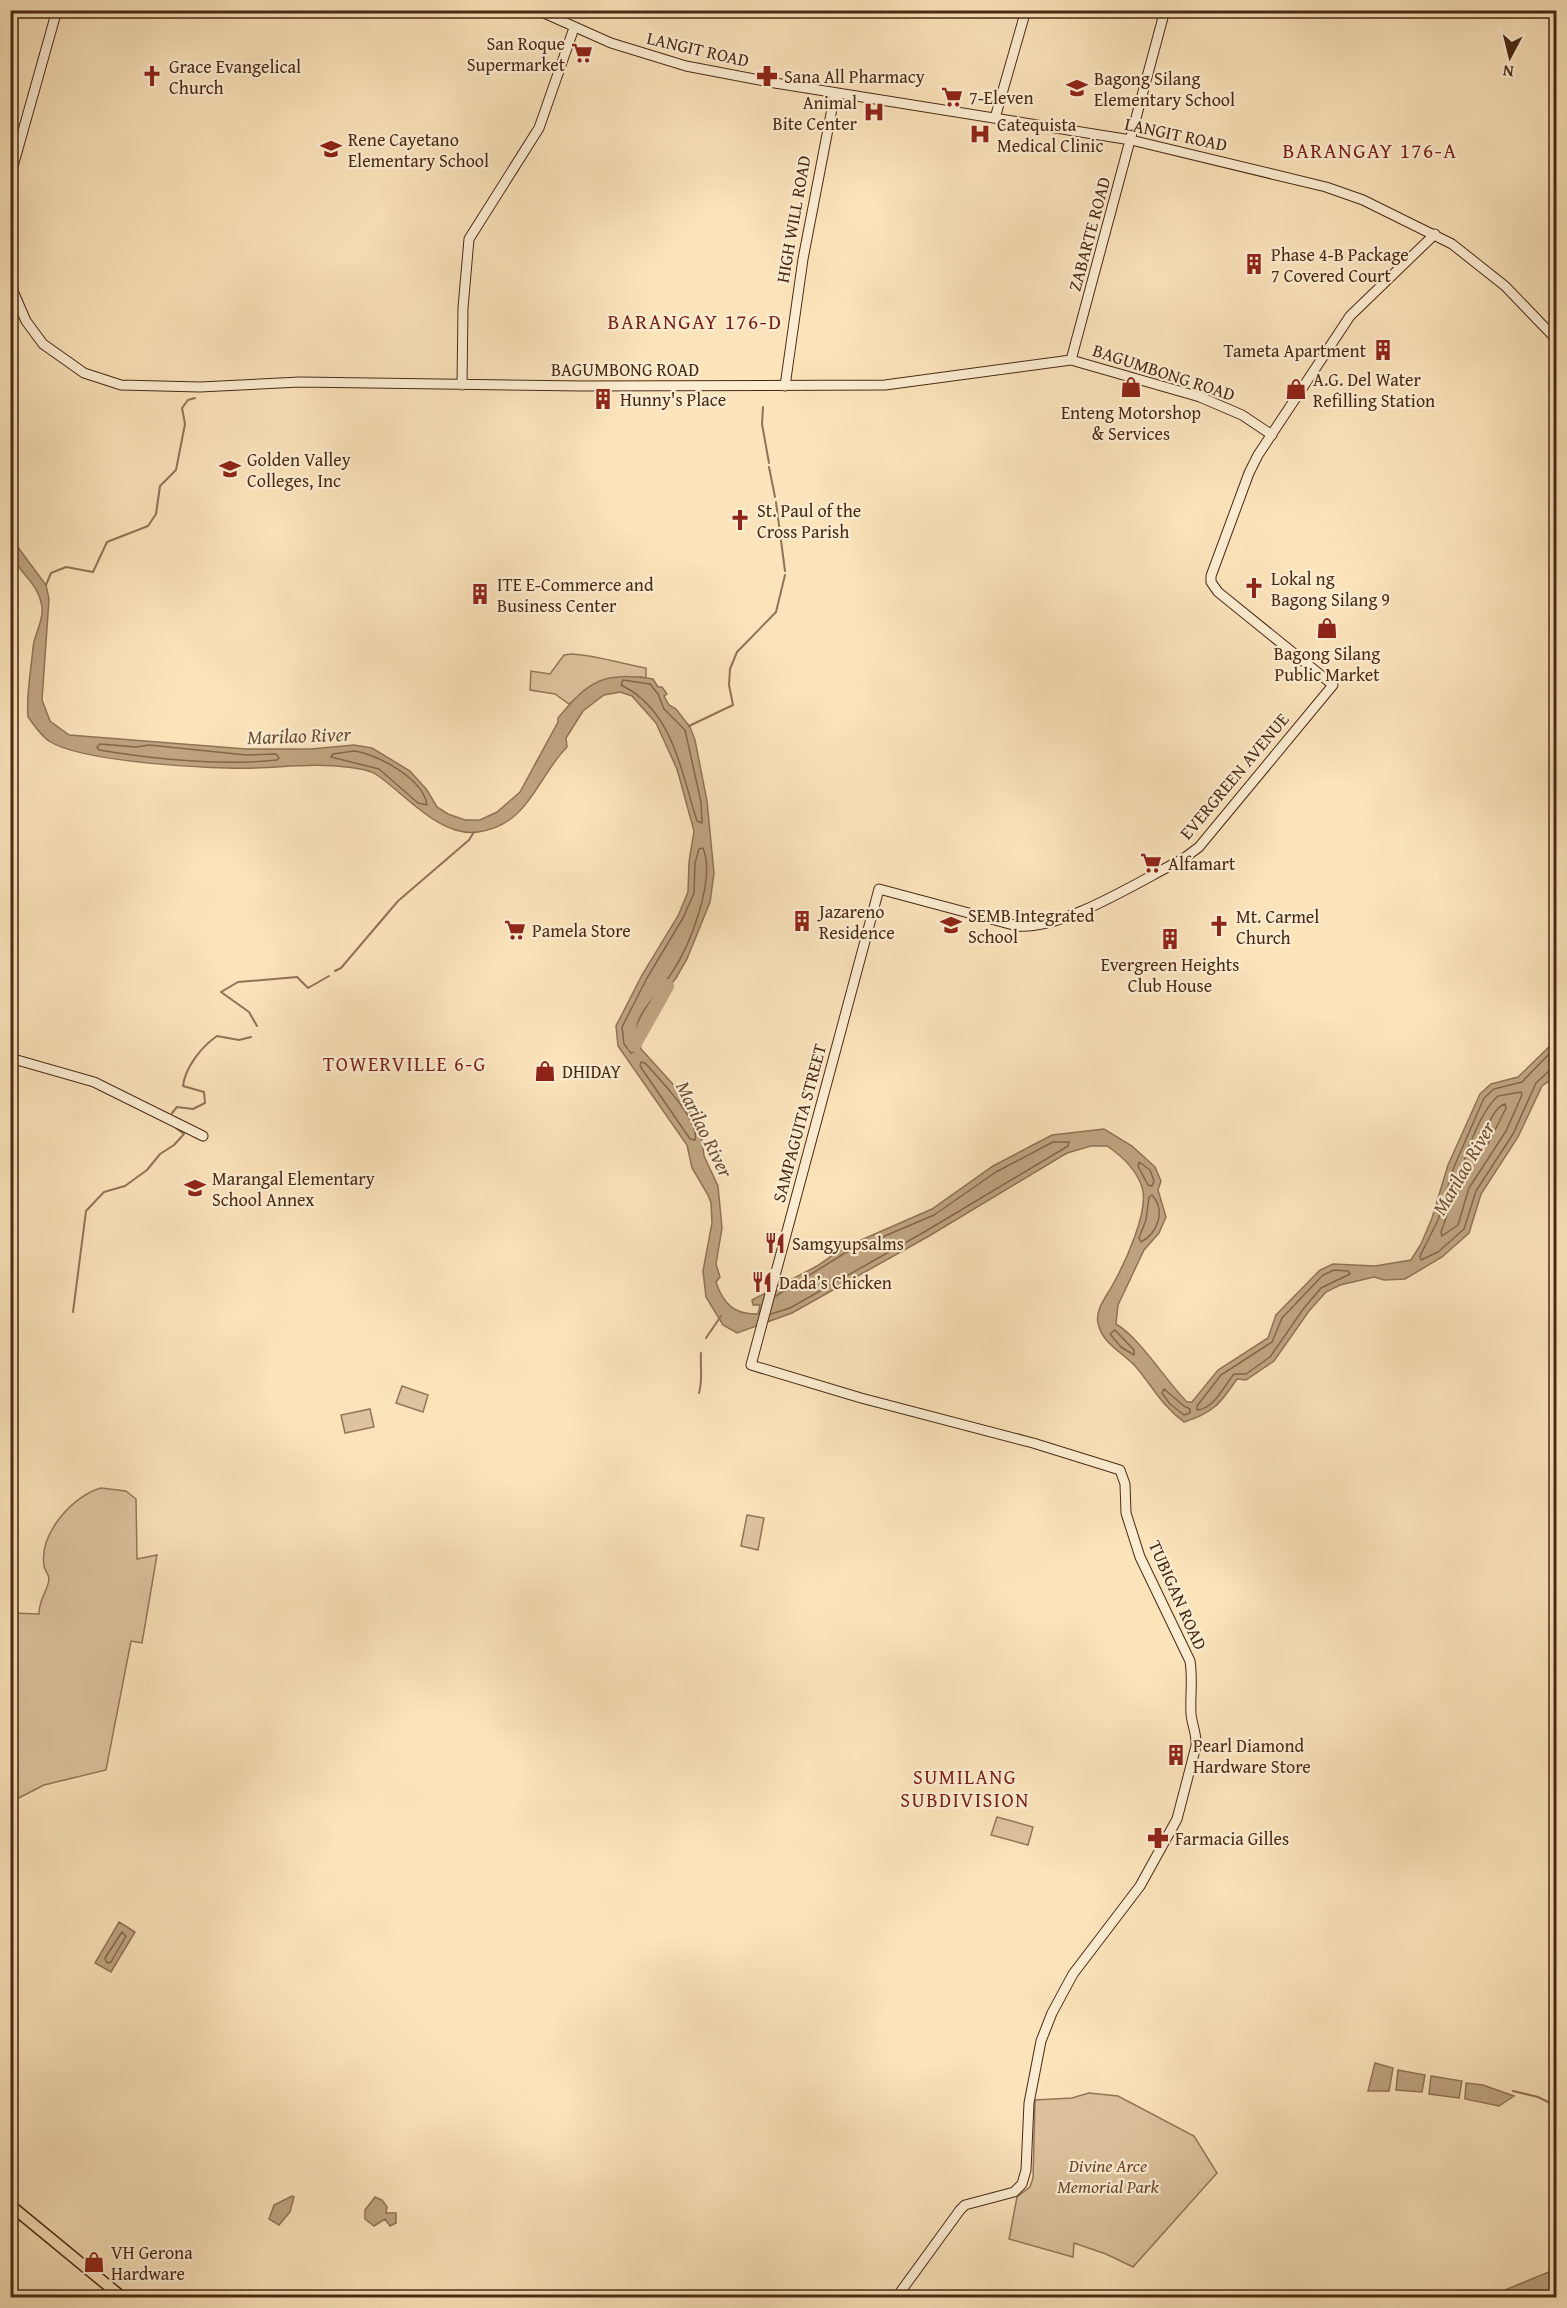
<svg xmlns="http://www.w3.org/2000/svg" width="1567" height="2308" font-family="'Gentium Book Plus',serif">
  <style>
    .green { fill: #ddc39e; stroke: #947658; stroke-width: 1.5 }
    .water { fill: #bfa481; stroke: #907355; stroke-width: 1.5 }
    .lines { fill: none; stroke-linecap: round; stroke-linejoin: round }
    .shore { stroke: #84664a; stroke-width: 1.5 }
    .stream { stroke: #907355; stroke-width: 2 }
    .river { stroke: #bfa481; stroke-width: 14 }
    .secondary-casing { stroke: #4a2913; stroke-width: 11 }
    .primary-casing { stroke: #4a2913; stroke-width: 13 }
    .secondary { stroke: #fcedd2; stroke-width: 9 }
    .primary { stroke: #fbe3ba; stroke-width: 10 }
    .labels { text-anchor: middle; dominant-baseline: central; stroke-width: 4.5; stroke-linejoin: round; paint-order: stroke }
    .poi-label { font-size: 18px; fill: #4a2913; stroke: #fcedd2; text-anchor: start }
    .street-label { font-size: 18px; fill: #4a2913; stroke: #fcedd2 }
    .park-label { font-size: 18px; font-style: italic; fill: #67482f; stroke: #fcedd2 }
    .water-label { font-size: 20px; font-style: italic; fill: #6d4e34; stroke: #fcedd2 }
    .neighbourhood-label { font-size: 20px; letter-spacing: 1.5px; fill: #7a1f14; stroke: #fcedd2 }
    .quarter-label { font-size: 21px; letter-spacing: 1.5px; fill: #7a1f14; stroke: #fcedd2 }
  </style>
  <rect width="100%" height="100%" fill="#fbe3ba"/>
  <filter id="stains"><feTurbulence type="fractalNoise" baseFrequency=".00333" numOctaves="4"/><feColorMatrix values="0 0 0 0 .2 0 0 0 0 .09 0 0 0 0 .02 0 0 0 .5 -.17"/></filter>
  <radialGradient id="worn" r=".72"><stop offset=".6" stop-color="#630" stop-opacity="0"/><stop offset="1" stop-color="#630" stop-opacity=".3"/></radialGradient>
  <path class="green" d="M572 654C598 656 620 663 646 668V678C627 673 584 691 569 704L555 694 530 690 531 671 550 674 564 655Z
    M402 1386 428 1395 423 1412 396 1403Z
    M370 1409 374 1427 345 1433 341 1415Z
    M101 1488 126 1491 136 1499 137 1559 157 1555 142 1643 131 1641 106 1770 44 1785 11 1802V1613L39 1614C39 1598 48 1591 49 1579 49 1574 45 1571 44 1566 39 1534 72 1496 101 1488Z
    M747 1515 764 1518 758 1550 741 1546Z
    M997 1817 1033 1827 1028 1845 991 1835Z
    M1089 2093 1118 2096 1194 2136 1217 2173 1133 2267 1106 2254 1074 2243 1073 2257 1009 2239 1017 2197 1030 2187 1033 2178 1035 2100 1072 2098Z"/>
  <path class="water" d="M11 538 46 585 49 599 42 700 50 721 69 735 246 749H311L354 745 372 748 410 771 427 790 437 807 448 814 465 820H480L497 812 520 792 558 722V718C590 679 604 672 653 679L658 687H662L667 694 664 696 669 705 676 709 690 727 695 740 707 801 714 873 710 902 687 959 676 978 643 1021 639 1037 641 1049 680 1092 701 1131 704 1156 718 1186 722 1228 716 1264 720 1277 716 1282C723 1304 735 1315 758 1314L760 1305H753L752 1300 817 1266 843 1248 932 1209 993 1166 1052 1135 1104 1129 1132 1146 1155 1167 1161 1181 1158 1190 1166 1217 1159 1233 1144 1250 1118 1305 1116 1324C1140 1338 1166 1381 1187 1402H1192L1218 1370 1268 1338 1276 1315 1320 1270 1333 1264 1375 1266 1411 1260 1421 1244 1432 1218 1448 1165 1480 1094 1491 1084 1518 1077 1550 1046 1556 1049V1076L1542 1086 1518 1137 1481 1194 1469 1233 1442 1257 1405 1279 1384 1280 1374 1277 1340 1285 1326 1292 1309 1311 1274 1361 1246 1380 1237 1379C1220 1404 1213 1413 1184 1422 1162 1406 1153 1387 1136 1367 1124 1353 1102 1344 1098 1323 1095 1310 1106 1297 1112 1286 1124 1265 1150 1210 1142 1187 1136 1169 1122 1156 1107 1146H1091L1067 1153 929 1236 792 1313 737 1333 723 1325 706 1297 703 1271 712 1223 711 1203 708 1195 692 1168 687 1145 618 1046 616 1026 642 975 678 916 688 892 689 862 694 831 677 769 656 723 632 696 620 692 604 695 583 711 566 738 567 747C537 777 529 825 478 832 440 838 404 793 377 775 370 770 356 768 347 767 316 763 286 767 256 768 215 770 80 762 49 741 41 736 34 725 28 717 26 696 31 670 33 648 34 634 44 621 42 607 37 575 11 575 11 538Z
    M119 1922 135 1932 111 1972 95 1963Z
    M1375 2063 1393 2068 1389 2091H1368Z
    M1398 2070 1425 2075 1422 2092 1396 2090Z
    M1431 2076 1462 2081 1459 2098 1429 2094Z
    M1466 2083 1483 2085 1514 2096 1499 2106 1465 2099Z
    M292 2196 294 2197 290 2212 279 2225 269 2219 274 2205Z
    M375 2197 382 2200 387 2207 386 2213H396V2223L390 2226 385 2219 374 2226 365 2219V2210Z
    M1556 2269V2285L1543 2297H1488Z"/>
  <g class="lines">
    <path class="shore" d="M623 680 650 684 658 694 664 709 685 730 701 802 702 823 697 821C681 772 673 710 621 685Z
      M100 744 136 747 149 745 246 755 276 754 279 758 277 760C221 766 154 759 99 750L97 747Z
      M354 751C377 754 424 779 427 805L418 803 379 769 331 757 333 754Z
      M703 848C716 880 690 946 671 974 653 1003 631 1013 635 1051L631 1053 624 1044 622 1027 647 978 683 918 694 893 695 863 699 849Z
      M1556 1054H1549L1522 1082 1494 1089 1484 1098 1454 1167 1438 1220 1420 1256 1421 1260 1438 1252 1464 1229 1476 1191 1513 1134 1536 1083 1549 1071 1556 1070
      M641 1062 645 1063C658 1078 700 1120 695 1140L690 1139 640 1066Z
      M1521 1092 1522 1095 1506 1131 1469 1188 1458 1225 1442 1236 1441 1232C1455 1197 1470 1121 1498 1096Z
      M1505 1104 1506 1108 1488 1144 1484 1145 1482 1142C1487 1130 1492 1108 1505 1104Z
      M1139 1162 1150 1170 1154 1181 1152 1186 1148 1185 1138 1166Z
      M1152 1195C1166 1210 1158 1233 1141 1242L1139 1238 1146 1220 1149 1197Z
      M1334 1270 1348 1271 1350 1274 1321 1288 1304 1308 1270 1357 1246 1374H1234C1224 1386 1214 1409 1197 1410V1406L1221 1375 1272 1342 1282 1318 1323 1275Z
      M771 1314 790 1308 926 1231 1068 1146 1069 1142H1053L996 1172 934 1215 845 1253 776 1296
      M1115 1330 1134 1350V1355L1121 1347 1110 1334Z
      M1164 1389 1184 1406 1190 1409V1413L1184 1415 1170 1404 1162 1393Z
      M122 1932 126 1936 111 1962 107 1963 105 1958Z"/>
    <path class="stream" d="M763 407 762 424 769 463
      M769 467 775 497
      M776 502 785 571
      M46 585 51 573 66 567 93 572 107 542 148 526 156 514 160 486 176 470 185 424 182 408 188 400 195 398
      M689 726 733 705 729 685 730 669 737 652 776 612 785 575
      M335 971 341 968 398 901 469 840 474 832
      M257 1026 249 1012 221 992 238 982 297 977 308 988 329 976
      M172 1113 177 1107 193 1109 205 1103 204 1092 183 1086C185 1068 201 1047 217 1036L239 1040 251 1037
      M73 1312 86 1211 104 1192 125 1186 147 1170 160 1154 174 1145 184 1134 176 1128
      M706 1338 721 1316
      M699 1393C703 1380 700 1367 701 1353
      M1513 2091 1538 2097 1556 2106
      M1551 2298 1556 2292"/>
    <path class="river" d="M634 1045 667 986"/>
    <defs>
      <path id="secondary" d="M537 10 611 43 686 66 775 83 1131 140 1326 187 1363 200 1452 244 1505 286 1556 339
        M995 118 1026 10
        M10 177 57 10
        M10 284 26 321 43 344 84 373 121 385 200 387 300 382 581 386 885 385 1071 360 1200 397 1242 415 1272 435
        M1071 360 1165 10
        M462 385 463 308 469 239 539 128 574 28
        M785 386 803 259 835 93
        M10 1058 94 1082 203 1136
        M896 2298 960 2210 965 2205 1014 2192 1022 2184 1026 2170 1029 2103 1041 2041 1052 2013 1073 1974 1140 1886 1177 1819 1196 1746C1197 1734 1192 1725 1191 1714 1190 1696 1193 1679 1190 1661L1140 1557 1126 1513 1125 1484 1120 1470 1033 1443 861 1398 751 1365 879 889 1017 926C1064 930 1139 881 1183 859L1199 847 1333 685 1218 592 1211 582V576L1249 473 1258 455 1350 316 1435 234"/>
      <path id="primary" d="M10 2205 123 2298"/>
    </defs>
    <use href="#secondary" class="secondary-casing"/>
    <use href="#primary" class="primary-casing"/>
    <use href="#secondary" class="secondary"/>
    <use href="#primary" class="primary"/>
  </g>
  <defs>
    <symbol id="supermarket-bare" viewBox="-9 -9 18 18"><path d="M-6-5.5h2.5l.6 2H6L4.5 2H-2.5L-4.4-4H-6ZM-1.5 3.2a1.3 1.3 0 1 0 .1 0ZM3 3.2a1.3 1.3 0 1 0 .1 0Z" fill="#8f2418" stroke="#fcedd2" stroke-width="2.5" paint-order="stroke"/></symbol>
    <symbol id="church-bare" viewBox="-9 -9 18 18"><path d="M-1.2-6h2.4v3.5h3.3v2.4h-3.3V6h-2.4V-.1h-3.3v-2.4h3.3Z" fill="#8f2418" stroke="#fcedd2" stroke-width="2.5" paint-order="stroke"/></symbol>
    <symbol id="pharmacy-bare" viewBox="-9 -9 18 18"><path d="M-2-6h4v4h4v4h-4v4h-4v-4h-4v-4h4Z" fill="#8f2418" stroke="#fcedd2" stroke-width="2.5" paint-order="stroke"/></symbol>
    <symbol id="school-bare" viewBox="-9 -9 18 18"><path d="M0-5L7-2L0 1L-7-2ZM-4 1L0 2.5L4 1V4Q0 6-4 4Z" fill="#8f2418" stroke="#fcedd2" stroke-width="2.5" paint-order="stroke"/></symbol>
    <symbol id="hospital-bare" viewBox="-9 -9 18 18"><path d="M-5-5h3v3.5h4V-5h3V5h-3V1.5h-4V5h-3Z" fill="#8f2418" stroke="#fcedd2" stroke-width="2.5" paint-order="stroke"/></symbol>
    <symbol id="building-bare" viewBox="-9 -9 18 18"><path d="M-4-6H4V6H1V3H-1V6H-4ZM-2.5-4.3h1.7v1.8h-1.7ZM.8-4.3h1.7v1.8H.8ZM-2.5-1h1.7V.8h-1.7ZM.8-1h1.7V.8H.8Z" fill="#8f2418" stroke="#fcedd2" stroke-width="2.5" paint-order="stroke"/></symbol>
    <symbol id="shop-bare" viewBox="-9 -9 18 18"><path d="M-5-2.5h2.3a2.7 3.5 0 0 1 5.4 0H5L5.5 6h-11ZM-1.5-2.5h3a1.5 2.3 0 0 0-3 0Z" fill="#8f2418" stroke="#fcedd2" stroke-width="2.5" paint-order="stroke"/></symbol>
    <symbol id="restaurant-bare" viewBox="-9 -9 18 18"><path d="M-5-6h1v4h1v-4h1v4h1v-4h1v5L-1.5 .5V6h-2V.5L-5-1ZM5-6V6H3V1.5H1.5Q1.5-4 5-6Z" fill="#8f2418" stroke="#fcedd2" stroke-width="2.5" paint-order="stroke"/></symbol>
  </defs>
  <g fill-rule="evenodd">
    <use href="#supermarket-bare" x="567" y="38" width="30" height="30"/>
    <use href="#church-bare" x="137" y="61" width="30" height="30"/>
    <use href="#pharmacy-bare" x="752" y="61" width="30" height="30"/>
    <use href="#school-bare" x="1062" y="73" width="30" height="30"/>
    <use href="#supermarket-bare" x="937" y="82" width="30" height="30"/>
    <use href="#hospital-bare" x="859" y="97" width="30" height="30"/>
    <use href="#hospital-bare" x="965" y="119" width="30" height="30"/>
    <use href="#school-bare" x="316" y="134" width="30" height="30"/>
    <use href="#building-bare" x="1239" y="249" width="30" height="30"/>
    <use href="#building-bare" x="1368" y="335" width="30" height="30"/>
    <use href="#shop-bare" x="1116" y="372" width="30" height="30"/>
    <use href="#shop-bare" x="1281" y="374" width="30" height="30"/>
    <use href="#building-bare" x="588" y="384" width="30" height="30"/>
    <use href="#school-bare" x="215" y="454" width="30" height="30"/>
    <use href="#church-bare" x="725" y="505" width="30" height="30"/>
    <use href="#church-bare" x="1239" y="573" width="30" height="30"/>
    <use href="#building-bare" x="465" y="579" width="30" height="30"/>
    <use href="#shop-bare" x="1312" y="613" width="30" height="30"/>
    <use href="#supermarket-bare" x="1136" y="848" width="30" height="30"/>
    <use href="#building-bare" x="787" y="906" width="30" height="30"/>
    <use href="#school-bare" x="936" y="910" width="30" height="30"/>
    <use href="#church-bare" x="1204" y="911" width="30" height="30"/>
    <use href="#supermarket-bare" x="500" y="915" width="30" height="30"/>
    <use href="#building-bare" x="1155" y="924" width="30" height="30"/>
    <use href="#shop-bare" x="530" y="1056" width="30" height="30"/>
    <use href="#school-bare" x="180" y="1173" width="30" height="30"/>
    <use href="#restaurant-bare" x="760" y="1228" width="30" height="30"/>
    <use href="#restaurant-bare" x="747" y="1267" width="30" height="30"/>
    <use href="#building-bare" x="1161" y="1740" width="30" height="30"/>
    <use href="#pharmacy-bare" x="1143" y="1823" width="30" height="30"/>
    <use href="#shop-bare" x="79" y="2247" width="30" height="30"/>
  </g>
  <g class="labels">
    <g class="poi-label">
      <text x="565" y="43" text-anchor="end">San Roque<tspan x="565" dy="21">Supermarket</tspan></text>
      <text x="169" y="66">Grace Evangelical<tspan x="169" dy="21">Church</tspan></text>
      <text x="784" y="76">Sana All Pharmacy</text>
      <text x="1094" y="78">Bagong Silang<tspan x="1094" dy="21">Elementary School</tspan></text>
      <text x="969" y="97">7-Eleven</text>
      <text x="857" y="102" text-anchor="end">Animal<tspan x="857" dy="21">Bite Center</tspan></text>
      <text x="997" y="124">Catequista<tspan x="997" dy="21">Medical Clinic</tspan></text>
      <text x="348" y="139">Rene Cayetano<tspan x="348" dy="21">Elementary School</tspan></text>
      <text x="1271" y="254">Phase 4-B Package<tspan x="1271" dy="21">7 Covered Court</tspan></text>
      <text x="1366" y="350" text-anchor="end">Tameta Apartment</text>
      <text x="1313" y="379">A.G. Del Water<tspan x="1313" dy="21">Refilling Station</tspan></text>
      <text x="620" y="399">Hunny's Place</text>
      <text x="1131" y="412" text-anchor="middle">Enteng Motorshop<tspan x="1131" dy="21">&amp; Services</tspan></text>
      <text x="247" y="459">Golden Valley<tspan x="247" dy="21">Colleges, Inc</tspan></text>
      <text x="757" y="510">St. Paul of the<tspan x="757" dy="21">Cross Parish</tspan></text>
      <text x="1271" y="578">Lokal ng<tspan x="1271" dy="21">Bagong Silang 9</tspan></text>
      <text x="497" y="584">ITE E-Commerce and<tspan x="497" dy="21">Business Center</tspan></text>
      <text x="1327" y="653" text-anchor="middle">Bagong Silang<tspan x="1327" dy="21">Public Market</tspan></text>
      <text x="1168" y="863">Alfamart</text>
      <text x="819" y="911">Jazareno<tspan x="819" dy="21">Residence</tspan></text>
      <text x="968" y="915">SEMB Integrated<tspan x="968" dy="21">School</tspan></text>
      <text x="1236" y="916">Mt. Carmel<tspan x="1236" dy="21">Church</tspan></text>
      <text x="532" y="930">Pamela Store</text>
      <text x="1170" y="964" text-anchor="middle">Evergreen Heights<tspan x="1170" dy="21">Club House</tspan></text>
      <text x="562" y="1071">DHIDAY</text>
      <text x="212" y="1178">Marangal Elementary<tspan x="212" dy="21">School Annex</tspan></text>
      <text x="792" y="1243">Samgyupsalms</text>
      <text x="779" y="1282">Dada’s Chicken</text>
      <text x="1193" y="1745">Pearl Diamond<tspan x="1193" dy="21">Hardware Store</tspan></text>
      <text x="1175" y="1838">Farmacia Gilles</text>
      <text x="111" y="2252">VH Gerona<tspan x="111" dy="21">Hardware</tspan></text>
    </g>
    <g class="street-label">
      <text transform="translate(698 49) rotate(13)">LANGIT ROAD</text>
      <text transform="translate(1176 134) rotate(12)">LANGIT ROAD</text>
      <text transform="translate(793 219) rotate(-80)">HIGH WILL ROAD</text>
      <text transform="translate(1089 234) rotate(-75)">ZABARTE ROAD</text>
      <text x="625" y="369">BAGUMBONG ROAD</text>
      <text transform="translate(1164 372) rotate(18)">BAGUMBONG ROAD</text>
      <text transform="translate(1234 776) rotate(-50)">EVERGREEN AVENUE</text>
      <text transform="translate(799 1123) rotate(-75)">SAMPAGUITA STREET</text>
      <text transform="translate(1178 1595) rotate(66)">TUBIGAN ROAD</text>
    </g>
    <g class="park-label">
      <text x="1108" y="2165">Divine Arce<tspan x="1108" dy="21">Memorial Park</tspan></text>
    </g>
    <g class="water-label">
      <text transform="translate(299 735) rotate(-2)">Marilao River</text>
      <text transform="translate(705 1129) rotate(64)">Marilao River</text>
      <text transform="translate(1463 1168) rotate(-60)">Marilao River</text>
    </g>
    <g class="neighbourhood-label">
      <text x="405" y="1063">TOWERVILLE 6-G</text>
      <text x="965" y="1776">SUMILANG<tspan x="965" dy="23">SUBDIVISION</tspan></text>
    </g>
    <g class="quarter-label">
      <text x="1370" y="150">BARANGAY 176-A</text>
      <text x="695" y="321">BARANGAY 176-D</text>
    </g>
  </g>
  <rect width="1567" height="2308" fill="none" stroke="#fbe3ba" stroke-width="36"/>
  <rect x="12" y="12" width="1543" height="2284" fill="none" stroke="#4a2913" stroke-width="3"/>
  <rect x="18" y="18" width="1531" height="2272" fill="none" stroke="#4a2913" stroke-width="1.5"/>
  <g transform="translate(1510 57) rotate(187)" stroke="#fcedd2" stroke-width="4.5" paint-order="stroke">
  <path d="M0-4.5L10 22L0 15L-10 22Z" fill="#4a2913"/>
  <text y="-9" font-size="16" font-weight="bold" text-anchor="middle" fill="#4a2913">N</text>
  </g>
  <rect width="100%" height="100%" filter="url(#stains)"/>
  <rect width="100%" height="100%" fill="url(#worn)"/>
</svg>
